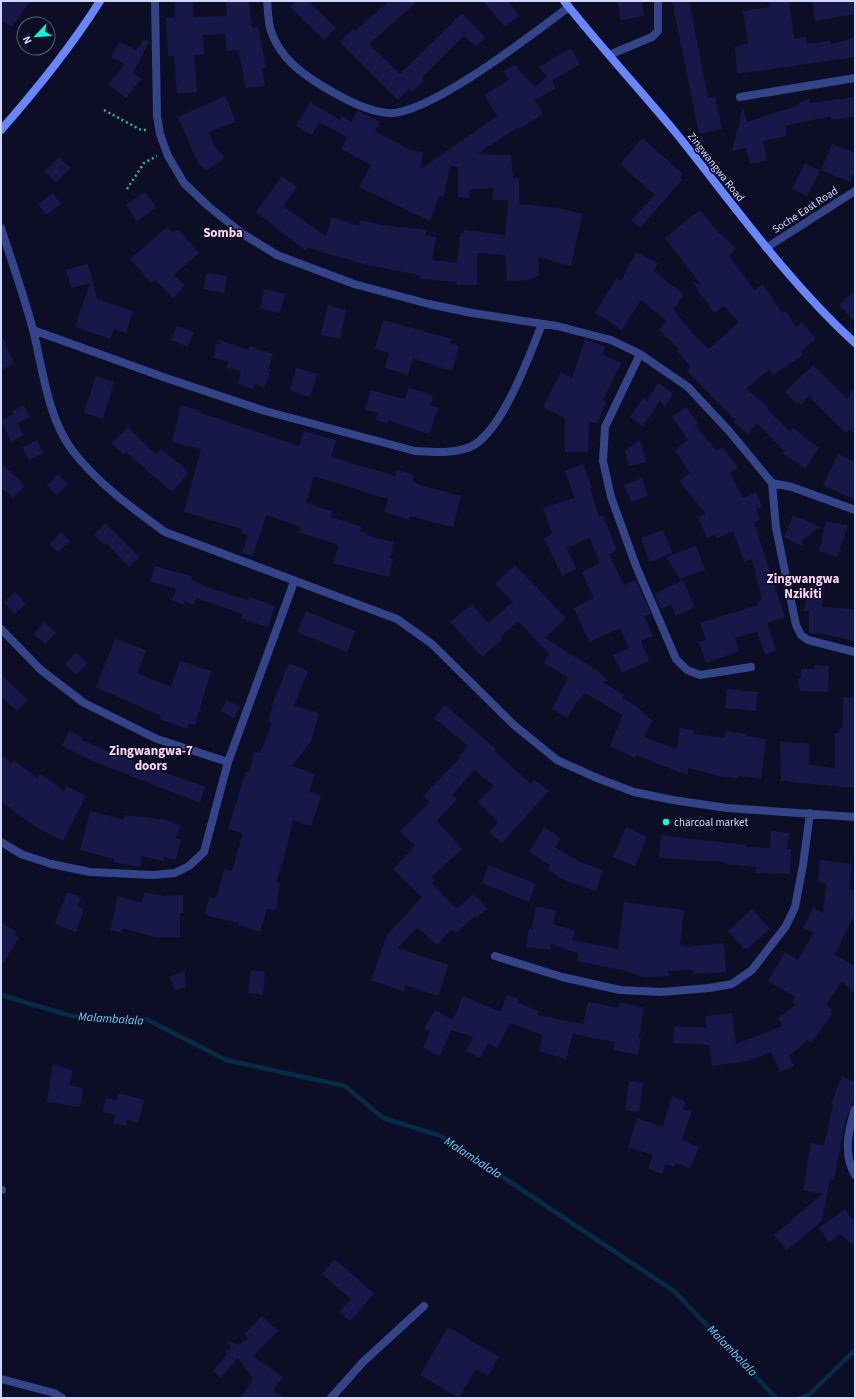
<svg xmlns="http://www.w3.org/2000/svg" width="856" height="1399" font-family="'Source Sans 3',sans-serif">
  <style>
    .lines { fill: none; stroke-linecap: round; stroke-linejoin: round }
    .stream { stroke: #052c46; stroke-width: 4.5 }
    .building { fill: #171848 }
    .path { stroke: #24c093; stroke-width: 2.5; stroke-dasharray: 2 3; stroke-linecap: butt }
    .street { stroke: #334489; stroke-width: 8 }
    .secondary { stroke: #6887ff; stroke-width: 8 }
    .poi-dot { fill: #00fcdb; stroke: #0c0e26; stroke-width: 1.5 }
    .labels { text-anchor: middle; dominant-baseline: central; stroke-width: 3.5; stroke-linejoin: round; paint-order: stroke }
    .street-label { font-size: 11px; fill: #d1d6ff; stroke: #0c0e26 }
    .poi-label { font-size: 11px; fill: #d1d6ff; stroke: #0c0e26; text-anchor: start }
    .water-label { font-size: 12px; font-style: italic; fill: #5fdaff; stroke: #0c0e26 }
    .quarter-label { font-size: 13px; font-weight: bold; fill: #ffd3f9; stroke: #0c0e26 }
  </style>
  <rect width="100%" height="100%" fill="#0c0e26"/>
  <g class="lines">
    <path class="stream" d="M1 995 71 1016 146 1019 226 1060 345 1086 383 1118 441 1136 674 1291 776 1398
      M800 1398 810 1394 855 1350"/>
  </g>
  <path class="building" d="M1 1H30L12 27 1 20Z
    M175 1H193V17L227 16 226 1H249L252 28 258 27 266 67 262 69 265 86 246 88 238 50 227 51 225 34 203 35 204 54 194 55 197 92 177 93 174 56H168L166 18H175Z
    M295 1H308L336 28 324 40 290 7Z
    M389 1H418L369 44 400 74 462 13 485 37 476 47 464 35 422 77 424 81 412 92 409 89 398 100 340 42 353 29 355 31Z
    M483 1H508L519 15 505 27Z
    M617 1H642L644 16 621 20Z
    M672 1H689L708 98 715 96 722 129 699 134Z
    M769 1H789L794 39 806 37 807 44 830 41 831 44 855 37V57L737 74 735 47 748 44 743 11 770 7Z
    M812 1H855V14L815 21Z
    M144 39 149 42 133 73 141 79 126 98 108 84 125 64 111 57 120 42 136 50Z
    M571 48 580 64 552 81 556 88 535 100 543 114 520 129 518 127 477 154 511 155 513 178H519V204L558 208 582 214 571 266 538 257 539 275 529 280 507 281 505 255 477 253V285H457V282L420 279V275L371 266 308 248 306 251 256 212 282 176 297 187 283 206 326 236 332 217 359 226 360 220 383 225 427 230 425 235 436 237 432 260 457 263 460 233H464V230L505 235 508 200H493V188L470 189 469 198 458 197V167L450 166 444 196H439L430 221 359 187 371 165 341 149 347 137 319 122 312 135 296 126 310 102 340 120 341 116 352 122 357 110 380 122 375 131 410 150 423 152 421 169 497 116 484 95 509 80 503 71 514 65 535 87 547 76 539 67Z
    M225 96 236 122 208 132 214 145 225 158 206 171 198 163 178 117Z
    M855 97V116L831 120V116L785 126 787 136 763 141 767 160 750 164 746 148 732 151 743 108 747 122 799 105V103L809 99 810 103Z
    M642 138 683 174 680 178 682 180 640 228 631 220 655 195 620 164Z
    M832 144 855 153V175L853 174 850 182 821 170Z
    M59 157 70 168 56 182 45 171Z
    M805 163 820 171 807 196 792 189Z
    M145 192 154 204V209L137 221 126 205Z
    M53 193 61 204 46 215 38 204Z
    M700 210 718 232 736 248 729 256 754 290 763 284 782 313 786 311 796 327 802 322 816 339 800 352 803 355 773 375 770 369 746 389 769 408 768 410 790 432 793 428 819 448 805 469 782 453 784 451 757 423 748 434 733 422 735 420 687 371 691 367 677 351 679 349 659 330 667 321 641 300 622 330 595 313 617 278 621 281 636 252 658 263 654 271 684 295 673 309 694 335 709 349 739 322 724 306 714 313 691 280 702 286 665 238Z
    M167 227 173 233 178 229 199 253 174 275 185 285 173 298 155 280 151 283 130 259Z
    M88 264 97 299 133 311 126 333 114 329 110 339 75 327 90 283 71 288 66 270Z
    M206 273 227 276 224 293 204 289Z
    M264 289 285 294 280 313 260 308Z
    M855 290V322L839 305Z
    M328 305 346 310 340 339 321 335Z
    M383 320 452 339 450 343 459 346 452 371 413 358 408 375 385 368 389 353 375 349Z
    M177 326 194 332 188 347 171 340Z
    M1 334 14 364 1 370Z
    M216 339 249 350 250 346 273 354 268 369H271L264 388 254 384 253 389 238 384 241 372 226 367 228 362 214 358 216 343 223 345Z
    M585 339 606 347 602 354 621 363 603 400 606 402 597 424 589 421 588 452H565V418L543 407 561 372 572 378Z
    M813 365 847 399 855 387V434L849 430 846 433 809 396 801 404H796L785 392Z
    M296 368 317 374 310 397 290 391Z
    M96 376 114 382 103 419 84 413Z
    M658 383 673 393 665 407 660 401 643 426 630 417 643 398 647 401Z
    M409 388 433 396 430 405 438 408 429 434 388 420 387 423 376 420 378 413 365 410 371 390 405 399Z
    M24 405 30 417 18 423 12 411Z
    M181 405 199 410V412L299 446 304 431 336 440 331 457 395 476 397 470 414 475 412 481 420 485 461 496 453 527 410 516 409 520 384 512 388 499 314 476 306 503 332 511 330 517 361 526 360 531 367 533 366 535 394 542 390 558 393 559 389 577 333 563 339 545 299 532 301 527 266 515 253 556 242 553 248 535 240 533 242 529 184 512 201 449 172 442Z
    M686 407 698 423 695 425 717 451 722 447 738 467 730 473 743 498 756 492 762 507 756 509 760 520 754 522 785 617 767 623 776 650 765 654 757 632 735 638 739 651 706 663 699 642 706 640 700 623 758 605 757 601 762 599 752 559 744 562 733 531 717 538 716 534 707 538 698 517 706 514 679 481 690 473 675 450 688 440 672 417Z
    M14 414 23 435 11 442 1 420Z
    M128 427 156 455 161 449 189 472 172 492 126 452 124 455 112 443Z
    M37 440 43 453 29 460 22 447Z
    M640 440 646 462 629 466 625 451Z
    M838 454 855 462V500L823 485Z
    M1 463 23 483V487L13 498 1 488Z
    M583 464 592 488H590L599 517 603 516 617 550 609 554 624 585 636 580 651 614 644 616 653 636 641 641 649 661 622 673 613 655 629 648 620 628 589 642 574 608 594 598 582 572 600 563 590 538 567 548 576 569 562 576 544 538 552 534 543 508 575 498 565 471Z
    M58 474 68 484 57 495 47 485Z
    M642 478 648 496 631 502 624 485Z
    M793 515 820 527 802 541 803 546 784 538Z
    M826 521 848 525 837 557 819 551Z
    M105 523 139 557 129 567 106 543 105 545 94 535Z
    M663 530 672 553 650 562 641 538Z
    M61 532 70 541 58 552 50 544Z
    M696 546 705 570 680 579 666 557Z
    M515 565 566 618 545 638 598 671 607 680 603 682 624 695 622 698 635 705 652 721 644 737 677 749 680 728 694 730V734L725 738 726 731 746 734V736L766 739 761 779 738 776V778L718 776 689 768 687 775 636 755 635 758 610 746 623 715 585 693 576 703 567 718 552 709 568 678 544 663 549 654 518 621 500 637 502 639 482 657 450 622 472 604 488 623 513 602 495 584Z
    M155 566 182 574V573L193 577 191 580 218 591 248 600 249 597 275 606 268 627 241 618 243 614 196 598 194 605 184 601 183 605 172 600 176 589 150 581Z
    M813 575 826 576 822 607 855 609V641L823 634 809 633V610L803 612Z
    M683 580 695 607 676 616 671 605 661 609 654 594Z
    M15 592 26 604 14 614 4 602Z
    M306 611 355 631 347 652 297 632Z
    M44 622 56 633 45 644 34 634Z
    M115 639 146 650 137 673 171 687 180 661 211 671 195 725 189 723 187 729 160 719 161 716 96 687Z
    M76 652 87 663 76 675 65 664Z
    M289 663 308 671 294 706 319 713 311 741 292 766 315 774 309 792 321 796 311 826 293 820 286 851 276 882 280 883 276 910 267 909 260 932 239 925V923L205 915 209 897 216 899 224 869 232 871 243 833 228 829 235 806 246 772H249L254 752 260 753 272 723 268 722 274 700Z
    M815 665 829 666 828 692 800 691 798 679 801 678V669H814Z
    M1 674 28 700 17 711 1 696Z
    M727 689 758 692 756 711 725 708Z
    M843 697 855 698V788L781 781 780 741 809 744V764L835 769V734L840 732 843 723Z
    M227 700 240 707 234 718 221 711Z
    M445 705 496 749 494 751 531 784 534 780 549 791 502 843 489 832 498 822 478 802 494 786 474 770 452 795 457 799 437 821 462 849 431 877 435 880 432 883 456 909 474 894 487 909 476 918 475 916 456 933 452 929 437 945 417 927 398 948 448 965 438 996 406 985 404 992 371 980 387 935 422 897 393 869 415 846 400 831 430 802 423 796 460 758 459 756 468 746 434 718Z
    M69 731 83 738 82 740 112 753 205 787 200 803 93 761 62 746Z
    M1 754 11 763 14 760 37 778 40 774 64 791 67 786 86 796 63 841 34 826 1 801Z
    M90 811 124 820V815L162 819 180 825 176 838 181 840 176 860 164 857 163 861 142 856 140 867 114 862V859L80 850Z
    M544 827 561 838 555 847 578 861 603 870 596 891 564 880 548 870 550 865 529 852Z
    M626 827 647 837 635 866 613 857Z
    M771 831 789 833 787 849H791L790 874 756 873V867L725 864 726 862 659 858 661 835 746 845V847L770 848Z
    M820 860 852 864 849 890H855V919H852L835 955 855 966V994L842 981 826 1005 832 1009 830 1012 832 1014 811 1042 808 1040 789 1056 794 1066 780 1072 771 1052 747 1061 712 1066 709 1045 673 1043 674 1026 707 1028 705 1016 732 1013 736 1044 783 1026 778 1018 796 1005 792 1002 795 997 768 981 785 952 798 960 813 933 803 928 813 908 823 913 826 883 818 882Z
    M489 865 536 884 529 902 482 883Z
    M67 892 81 897 78 906 84 909 76 932 55 924Z
    M144 892 164 896 183 895V913H180V937H160L159 938 123 928 122 933 110 930 118 896 142 903Z
    M624 902 684 910 680 946 683 945 684 947 724 943 726 972 693 974 692 970 668 971 669 976 644 977 622 970 577 961 578 953 551 944V950L526 947 529 928 532 929 536 907 556 910 553 924 575 931 572 940 618 949Z
    M752 909 770 929 748 948H743L728 931Z
    M1 922 16 932 15 935 19 938 1 966Z
    M251 970 265 972 263 995 248 993Z
    M185 971V987L175 991 169 977Z
    M507 995 519 999 518 1003 539 1011 537 1015 583 1024 588 1002 619 1008 620 1002 644 1008 639 1037 641 1038 638 1055 613 1050 615 1042 573 1034 566 1059 539 1051 543 1035 510 1023 497 1048 488 1043 480 1058 466 1051 473 1037 451 1030 440 1056 423 1048 430 1032 424 1028 435 1010 453 1020 463 996 501 1012Z
    M53 1064 73 1071 69 1085 83 1088 80 1107 47 1102Z
    M842 1076 855 1082V1097L845 1122 834 1180 830 1179 822 1221 787 1250 774 1235 822 1194 803 1190 811 1143 824 1145 833 1105 831 1104Z
    M629 1081 643 1083 639 1112 625 1110Z
    M119 1093 144 1100 138 1123 127 1120 126 1126 113 1123 115 1115 103 1112 106 1098 117 1101Z
    M672 1096 685 1101 683 1109 692 1111 682 1140 699 1147 690 1169 676 1163 674 1167 666 1164 662 1174 648 1169 653 1155 628 1147 637 1118 663 1127Z
    M845 1209 855 1223V1247L840 1234 829 1242 819 1228Z
    M335 1259 374 1294 350 1321 339 1312 351 1299 322 1274Z
    M262 1316 278 1331 253 1356 283 1377 273 1391 284 1398H240L253 1379 238 1358 221 1378 213 1371 227 1354 225 1351 232 1348 225 1339 237 1345 249 1339 244 1334Z
    M448 1327 499 1357 488 1376 476 1369 459 1398 420 1375Z"/>
  <g class="lines">
    <path class="path" d="M104 110 141 130H148
      M127 189 144 163 157 156"/>
    <path class="street" d="M155 1 157 116 160 134 168 156 184 183 208 206 243 234 277 255 354 284 429 304 472 313 557 326 611 340 640 354 688 387 729 431 772 483 792 487 855 510
      M267 1C268 10 268 22 271 31 280 58 301 73 324 87 343 98 365 111 388 113 427 117 535 32 569 7
      M609 55 652 37 658 31V1
      M740 97 855 78
      M1 228C12 262 24 296 33 330 43 369 47 416 72 450 97 483 132 508 165 532L397 619 432 644 514 725 557 760 597 778 634 792 673 800 727 808 855 817
      M766 248 855 191
      M33 330 166 378 265 411 415 451C433 452 452 454 470 447 502 433 529 356 542 324
      M640 354 605 427 603 461 611 497 636 566 676 659 687 670 700 675 751 667
      M772 483 776 528 796 625 801 635 808 640 855 652
      M1 629 41 670 84 703 157 739 228 762
      M1 842 21 854 51 864 90 872 153 875 175 873 189 866 204 852 228 762 294 582
      M495 956 562 977 620 990 661 992 709 988 732 984 752 970 786 926 795 907 803 865 810 813
      M855 1109C848 1131 843 1154 855 1175
      M1 1190H2
      M1 1379 54 1393 62 1398
      M331 1398 363 1362 424 1306"/>
    <path class="secondary" d="M564 1C600 46 639 89 676 133 734 205 787 281 855 343
      M1 130C37 89 71 47 100 1"/>
  </g>
  <circle class="poi-dot" cx="666" cy="822" r="4"/>
  <g class="labels">
    <g class="street-label">
      <text transform="translate(716 167) rotate(52)">Zingwangwa Road</text>
      <text transform="translate(805 210) rotate(-33)">Soche East Road</text>
    </g>
    <g class="poi-label">
      <text x="674" y="822">charcoal market</text>
    </g>
    <g class="water-label">
      <text transform="translate(111 1019) rotate(4)">Malambalala</text>
      <text transform="translate(473 1158) rotate(33)">Malambalala</text>
      <text transform="translate(732 1351) rotate(46)">Malambalala</text>
    </g>
    <g class="quarter-label">
      <text x="223" y="233">Somba</text>
      <text x="803" y="579">Zingwangwa<tspan x="803" dy="15">Nzikiti</tspan></text>
      <text x="151" y="751">Zingwangwa-7<tspan x="151" dy="15">doors</tspan></text>
    </g>
  </g>
  <rect width="856" height="1399" fill="none" stroke="#d1d6ff" stroke-width="4"/>
  <g transform="translate(36 36) rotate(245)"><circle r="19" fill="#0c0e26" stroke="#5b5e7d"/>
  <path d="M0-3L7 15L0 10L-7 15Z" fill="#00fcdb"/>
  <text y="-6" font-size="11" font-weight="bold" text-anchor="middle" fill="#d1d6ff">N</text>
  </g>
</svg>
